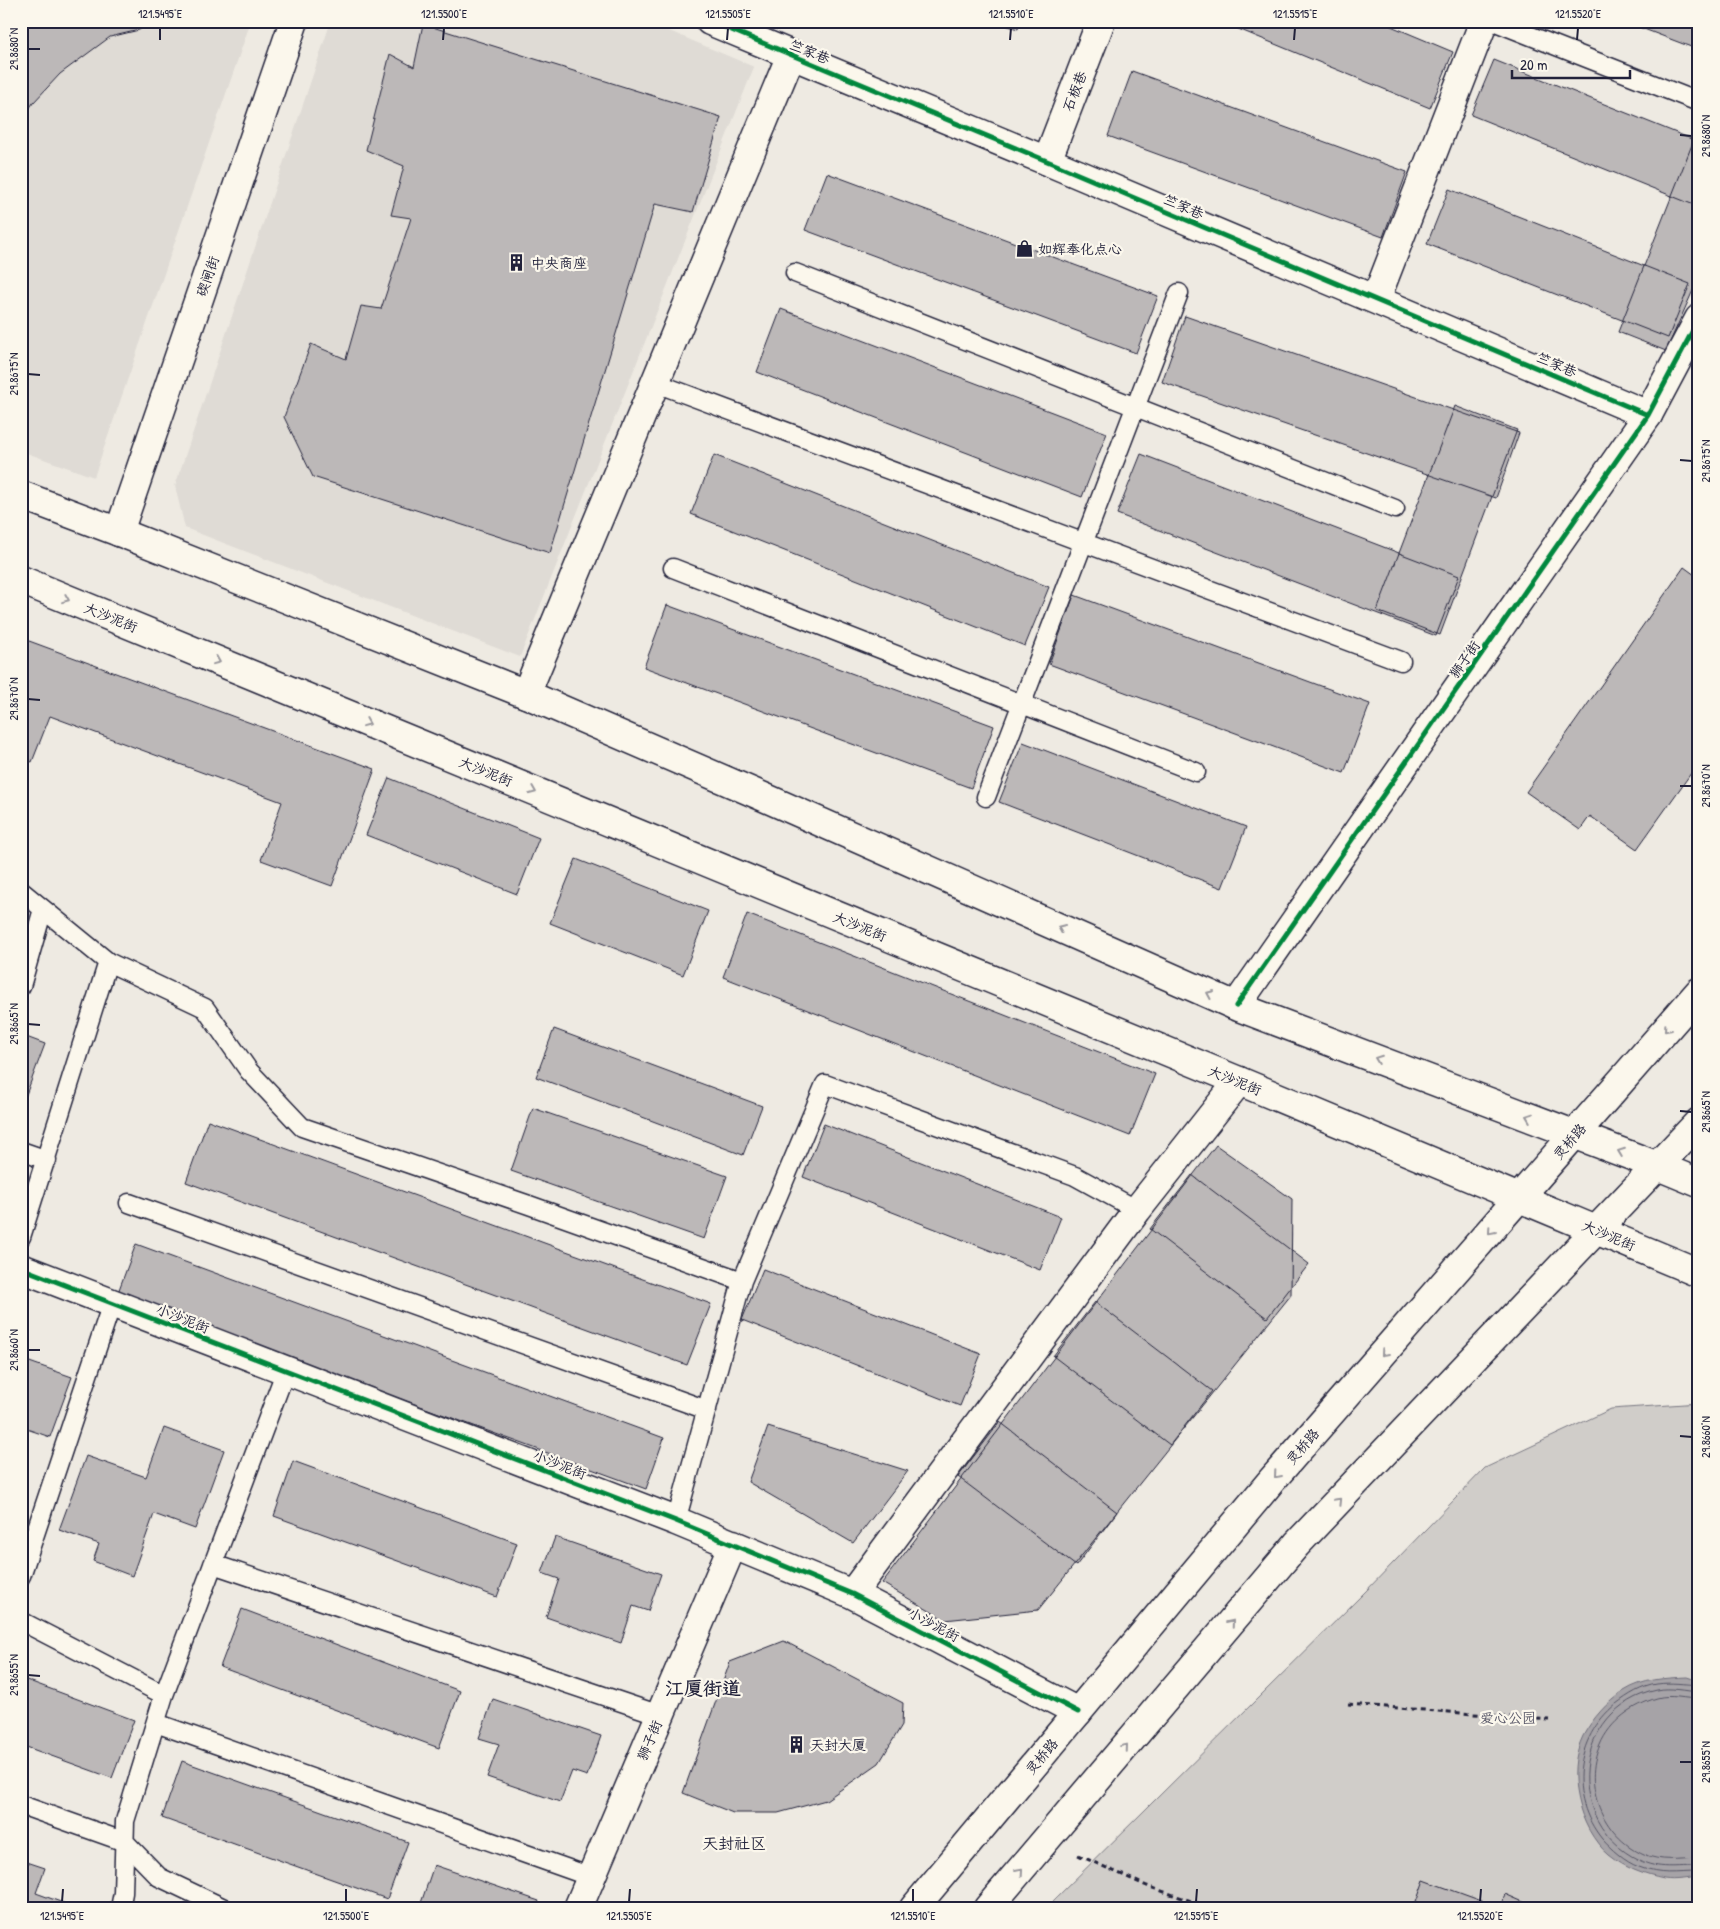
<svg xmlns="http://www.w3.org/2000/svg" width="1720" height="1929" font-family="'Patrick Hand','LXGW WenKai TC',sans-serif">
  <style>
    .built { fill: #dfdbd5 }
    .green { fill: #d0cdc9; stroke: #797882 }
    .water { fill: #a6a3a7; stroke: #716f7c }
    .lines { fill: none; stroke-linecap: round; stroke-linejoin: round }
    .shore { stroke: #575666; stroke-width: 1 }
    .building { fill: #bcb8b8; stroke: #22223b }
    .service-casing { stroke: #22223b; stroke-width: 21 }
    .minor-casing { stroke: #22223b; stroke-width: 31 }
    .tertiary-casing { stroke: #22223b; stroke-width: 31 }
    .secondary-casing { stroke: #22223b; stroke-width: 31 }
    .path { stroke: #22223b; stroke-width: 3; stroke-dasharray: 5 4; stroke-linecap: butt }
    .service { stroke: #fbf7ec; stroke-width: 18 }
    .minor { stroke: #fbf7ec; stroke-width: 28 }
    .tertiary { stroke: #fbf7ec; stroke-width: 28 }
    .secondary { stroke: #fbf7ec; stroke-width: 28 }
    .cycleway-casing { stroke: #fbf7ec; stroke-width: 8 }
    .cycleway { stroke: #00873e; stroke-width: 5 }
    .oneway { stroke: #99979c }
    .ticks { fill: none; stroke: #22223b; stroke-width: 2 }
    .labels { text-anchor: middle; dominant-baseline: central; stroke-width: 4.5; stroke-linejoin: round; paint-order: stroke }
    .street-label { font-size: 14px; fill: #22223b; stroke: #fbf7ec }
    .poi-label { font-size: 14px; fill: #22223b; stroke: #fbf7ec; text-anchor: start }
    .park-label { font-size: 14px; fill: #565566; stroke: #fbf7ec }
    .quarter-label { font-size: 16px; fill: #22223b; stroke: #fbf7ec }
    .district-label { font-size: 19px; font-weight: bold; fill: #22223b; stroke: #fbf7ec }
    .neatline { fill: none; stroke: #22223b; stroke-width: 2 }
    .ticks-label { font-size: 12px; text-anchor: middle; fill: #22223b }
  </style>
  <rect width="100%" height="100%" fill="#eeeae2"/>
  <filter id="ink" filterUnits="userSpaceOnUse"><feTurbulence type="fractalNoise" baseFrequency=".02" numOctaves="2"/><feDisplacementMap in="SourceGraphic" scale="10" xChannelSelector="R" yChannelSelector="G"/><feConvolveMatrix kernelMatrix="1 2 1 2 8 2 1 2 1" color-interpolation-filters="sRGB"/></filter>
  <g filter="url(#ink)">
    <path class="built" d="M21 21H251L94 477 21 451Z
      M331 21H646L754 67 520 657 185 528 175 486Z"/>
    <path class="green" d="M1699 1403V1908H1046L1365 1592 1485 1468 1611 1409Z"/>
    <path class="water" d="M1687 1677 1699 1681V1877C1688 1878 1675 1881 1664 1879 1644 1875 1625 1868 1609 1855 1578 1829 1565 1772 1583 1736 1593 1718 1607 1702 1624 1691 1643 1679 1665 1678 1687 1677Z"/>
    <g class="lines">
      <path class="shore" d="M1699 1685C1685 1684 1671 1682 1657 1684 1642 1686 1628 1695 1616 1704 1574 1738 1568 1797 1602 1839 1612 1850 1625 1862 1639 1867 1662 1876 1675 1872 1699 1872
        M1699 1692C1685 1691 1671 1687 1657 1690 1572 1708 1562 1823 1639 1860 1658 1870 1678 1866 1699 1866
        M1699 1699C1685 1699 1671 1694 1657 1698 1633 1705 1610 1721 1600 1745 1582 1785 1602 1836 1643 1854 1661 1862 1679 1859 1699 1858"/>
    </g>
    <path class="building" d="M21 21H153L139 30 110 37 60 74 33 103 21 121Z
      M992 21H1020L1018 29Z
      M1219 21H1379L1453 52 1430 108Z
      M1623 21H1699V50Z
      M423 24 721 117 693 212 655 204 550 553 313 477 284 417 311 344 346 359 361 306 381 309 411 218 391 215 404 166 366 150 390 54 414 67Z
      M1494 60 1699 142V207L1471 115Z
      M1132 71 1407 172 1383 237 1108 136Z
      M1699 127V277L1666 351 1618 332Z
      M827 173 1158 296 1136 353 805 230Z
      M1449 189 1690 284 1668 338 1427 244Z
      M781 309 1107 433 1082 497 757 372Z
      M1185 316 1519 433 1496 498 1162 382Z
      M1455 406 1517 430 1440 635 1377 611Z
      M1141 454 1459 576 1436 636 1117 514Z
      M714 455 1049 587 1025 646 691 514Z
      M1684 567 1699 578V762L1637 849 1590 816 1580 830 1526 792Z
      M1074 595 1370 704 1344 773 1049 664Z
      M667 605 994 726 971 788 644 667Z
      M21 638 375 769 332 886 261 860 282 802 50 716 32 762 21 758Z
      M1023 742 1246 827 1222 888 999 802Z
      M389 778 539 838 517 894 366 835Z
      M576 859 708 911 683 975 550 923Z
      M747 914 1155 1074 1130 1136 723 977Z
      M554 1029 762 1106 743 1155 536 1077Z
      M21 1035 45 1044 24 1100 21 1099Z
      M533 1108 727 1176 704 1239 511 1171Z
      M208 1120 711 1304 687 1365 186 1182Z
      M824 1124 1061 1217 1040 1270 803 1177Z
      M1216 1145 1292 1199 1291 1295 1038 1610 945 1620 882 1583Z
      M1192 1175 1309 1264 1267 1318 1150 1229Z
      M136 1244 664 1438 646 1489 117 1295Z
      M763 1269 981 1354 960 1406 742 1320Z
      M1095 1302 1212 1391 1170 1445 1053 1356Z
      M21 1359 72 1377 50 1437 21 1427Z
      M1000 1422 1117 1512 1076 1566 958 1477Z
      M768 1427 908 1471 853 1543 748 1482Z
      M164 1428 224 1450 195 1529 154 1514 132 1576 93 1561 99 1544 59 1530 86 1456 146 1477Z
      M293 1461 517 1543 497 1597 274 1516Z
      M555 1537 661 1574 648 1611 633 1606 621 1643 546 1617 559 1579 542 1573Z
      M242 1609 460 1691 439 1748 220 1667Z
      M784 1641 903 1703 902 1725 879 1763 826 1800 778 1813H733L683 1793 730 1662Z
      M21 1678 134 1720 112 1778 21 1745Z
      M493 1699 601 1736 587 1776 572 1771 560 1802 487 1777 499 1744 479 1738Z
      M182 1761 408 1842 387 1899 162 1818Z
      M21 1860 45 1868 36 1893 77 1908H21Z
      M434 1865 539 1901 536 1908H437L421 1903Z
      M1424 1880 1501 1908 1505 1894 1537 1908H1414Z"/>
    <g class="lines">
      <defs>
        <path id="service" d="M1493 21 1696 101
          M795 273 1395 509
          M656 383 1401 661
          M673 568 1196 772
          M986 797 1179 293
          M21 891 108 962 21 1237
          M108 962 205 1008 249 1071 302 1127 529 1205 742 1281
          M21 986 43 909
          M21 1151 47 1160
          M129 1203 707 1410
          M676 1521 742 1281 825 1084 1075 1176 1137 1210
          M213 1564 660 1715
          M21 1576 112 1303
          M21 1621 164 1695
          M156 1723 591 1877
          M21 1805 125 1842 159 1877 224 1908
          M120 1908 123 1893 125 1821 164 1695 286 1370"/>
        <path id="minor" d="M1047 161 1101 21
          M1376 299 1484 21
          M119 532 294 21
          M526 694 791 55
          M1236 1006 1648 415 1699 319
          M21 1268 676 1521 852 1594 1078 1712
          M852 1594 1137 1210 1239 1081
          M578 1908 733 1544"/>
        <path id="tertiary" d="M710 21 1047 161 1648 415"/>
        <path id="secondary" d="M21 495 119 532 526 694 766 798 1236 1006 1658 1166 1699 1183
          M21 580 1239 1081 1699 1273
          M914 1908 1272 1480 1699 992
          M988 1908 1297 1544 1699 1122"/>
      </defs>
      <use href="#service" class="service-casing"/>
      <use href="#minor" class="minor-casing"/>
      <use href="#tertiary" class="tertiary-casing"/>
      <use href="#secondary" class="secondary-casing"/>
      <path class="path" d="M1348 1704 1550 1720
        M1078 1855 1147 1886 1212 1908"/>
      <use href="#service" class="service"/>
      <use href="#minor" class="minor"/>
      <use href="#tertiary" class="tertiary"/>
      <use href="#secondary" class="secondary"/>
      <defs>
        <path id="cycleway" d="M710 21 1047 161 1648 415
          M1236 1006 1648 415 1699 319
          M21 1268 676 1521 852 1594 1078 1712"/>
      </defs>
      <use href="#cycleway" class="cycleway-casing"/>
      <use href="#cycleway" class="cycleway"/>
    </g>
    <defs><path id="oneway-chevron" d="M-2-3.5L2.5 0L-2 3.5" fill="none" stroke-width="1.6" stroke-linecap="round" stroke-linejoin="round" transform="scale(1.25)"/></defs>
    <g class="oneway">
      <use href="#oneway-chevron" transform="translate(66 599) rotate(22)"/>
      <use href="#oneway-chevron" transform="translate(217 661) rotate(22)"/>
      <use href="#oneway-chevron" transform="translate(367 723) rotate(22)"/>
      <use href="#oneway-chevron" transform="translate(533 791) rotate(22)"/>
      <use href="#oneway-chevron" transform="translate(1061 928) rotate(-156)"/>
      <use href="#oneway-chevron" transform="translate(1210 994) rotate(-156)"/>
      <use href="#oneway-chevron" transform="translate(1667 1029) rotate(131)"/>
      <use href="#oneway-chevron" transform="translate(1378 1059) rotate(-159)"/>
      <use href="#oneway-chevron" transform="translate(1529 1117) rotate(-159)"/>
      <use href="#oneway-chevron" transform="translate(1621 1152) rotate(-159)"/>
      <use href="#oneway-chevron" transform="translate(1491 1231) rotate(131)"/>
      <use href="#oneway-chevron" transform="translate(1384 1353) rotate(131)"/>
      <use href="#oneway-chevron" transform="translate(1277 1475) rotate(131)"/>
      <use href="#oneway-chevron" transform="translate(1338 1501) rotate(-46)"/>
      <use href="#oneway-chevron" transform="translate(1231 1623) rotate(-50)"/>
      <use href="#oneway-chevron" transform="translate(1125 1747) rotate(-50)"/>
      <use href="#oneway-chevron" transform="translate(1020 1871) rotate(-49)"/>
    </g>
  </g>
  <path class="ticks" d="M160 40V28M443 40 444 28M727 40 728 28M1010 40 1011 28M1294 40 1295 28M1577 40 1578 28M28 49H40M1680 135 1692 136M28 374 40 375M1680 460 1692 461M28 699 40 700M1680 786H1692M28 1024 40 1025M1680 1111 1692 1112M28 1350H40M1680 1436 1692 1437M28 1675 40 1676M1680 1762H1692M62 1902 63 1889M346 1902V1889M629 1902 630 1889M913 1902V1889M1196 1902 1197 1889M1480 1902 1481 1889"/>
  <defs>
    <symbol id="shop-bare" viewBox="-9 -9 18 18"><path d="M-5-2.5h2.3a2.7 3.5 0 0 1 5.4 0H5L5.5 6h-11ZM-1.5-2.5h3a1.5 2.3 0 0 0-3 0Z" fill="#22223b" stroke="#fbf7ec" stroke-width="2.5" paint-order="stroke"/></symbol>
    <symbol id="building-bare" viewBox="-9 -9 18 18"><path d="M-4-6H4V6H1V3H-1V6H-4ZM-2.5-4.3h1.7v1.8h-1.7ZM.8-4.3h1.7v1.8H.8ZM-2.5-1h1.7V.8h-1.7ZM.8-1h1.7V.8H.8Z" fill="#22223b" stroke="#fbf7ec" stroke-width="2.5" paint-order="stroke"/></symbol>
  </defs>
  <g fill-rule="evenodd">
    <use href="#shop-bare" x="1012" y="236" width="25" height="25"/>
    <use href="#building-bare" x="504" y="250" width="25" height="25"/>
    <use href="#building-bare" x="784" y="1732" width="25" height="25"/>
  </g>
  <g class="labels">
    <g class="street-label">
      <text transform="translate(810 51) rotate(22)">竺家巷</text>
      <text transform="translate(1074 91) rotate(-69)">石板巷</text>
      <text transform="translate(1184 206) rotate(23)">竺家巷</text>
      <text transform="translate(207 276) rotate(-71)">碶闸街</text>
      <text transform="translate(1557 364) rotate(23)">竺家巷</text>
      <text transform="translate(111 617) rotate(22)">大沙泥街</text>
      <text transform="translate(1464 659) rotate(-55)">狮子街</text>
      <text transform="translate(486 771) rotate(22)">大沙泥街</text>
      <text transform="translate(860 926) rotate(22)">大沙泥街</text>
      <text transform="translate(1235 1080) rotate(22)">大沙泥街</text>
      <text transform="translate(1569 1141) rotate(-49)">灵桥路</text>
      <text transform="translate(1609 1235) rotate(23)">大沙泥街</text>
      <text transform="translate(183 1318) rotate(21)">小沙泥街</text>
      <text transform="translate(1302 1446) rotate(-49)">灵桥路</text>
      <text transform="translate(560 1464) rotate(21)">小沙泥街</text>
      <text transform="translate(934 1624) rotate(28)">小沙泥街</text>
      <text transform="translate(649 1740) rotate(-67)">狮子街</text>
      <text transform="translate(1041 1756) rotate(-50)">灵桥路</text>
    </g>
    <g class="poi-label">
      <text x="1038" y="248">如辉奉化点心</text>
      <text x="531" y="262">中央商座</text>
      <text x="810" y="1744">天封大厦</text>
    </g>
    <g class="park-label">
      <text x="1508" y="1717">爱心公园</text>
    </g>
    <g class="quarter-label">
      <text x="734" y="1843">天封社区</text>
    </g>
    <g class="district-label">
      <text x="703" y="1688">江厦街道</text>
    </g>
  </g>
  <rect width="1720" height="1929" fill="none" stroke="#fbf7ec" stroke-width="55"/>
  <path d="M1512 70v8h118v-8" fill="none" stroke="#22223b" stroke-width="2.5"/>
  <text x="1520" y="70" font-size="15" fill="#22223b" stroke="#fbf7ec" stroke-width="4" paint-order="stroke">20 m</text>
  <rect x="28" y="28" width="1664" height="1874" class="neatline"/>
  <g class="ticks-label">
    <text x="160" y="18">121.5495°E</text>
    <text x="444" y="18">121.5500°E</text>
    <text x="728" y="18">121.5505°E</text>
    <text x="1011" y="18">121.5510°E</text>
    <text x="1295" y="18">121.5515°E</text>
    <text x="1578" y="18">121.5520°E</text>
    <text transform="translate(14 49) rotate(-90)" y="4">29.8680°N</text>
    <text transform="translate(1706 136) rotate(-90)" y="4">29.8680°N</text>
    <text transform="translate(14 374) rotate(-90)" y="4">29.8675°N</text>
    <text transform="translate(1706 461) rotate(-90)" y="4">29.8675°N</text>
    <text transform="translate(14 699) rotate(-90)" y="4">29.8670°N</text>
    <text transform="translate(1706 786) rotate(-90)" y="4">29.8670°N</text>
    <text transform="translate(14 1024) rotate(-90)" y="4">29.8665°N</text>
    <text transform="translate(1706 1112) rotate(-90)" y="4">29.8665°N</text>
    <text transform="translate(14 1350) rotate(-90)" y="4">29.8660°N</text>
    <text transform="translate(1706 1437) rotate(-90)" y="4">29.8660°N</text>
    <text transform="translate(14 1675) rotate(-90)" y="4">29.8655°N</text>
    <text transform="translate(1706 1762) rotate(-90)" y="4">29.8655°N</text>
    <text x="62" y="1920">121.5495°E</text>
    <text x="346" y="1920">121.5500°E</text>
    <text x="629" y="1920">121.5505°E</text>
    <text x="913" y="1920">121.5510°E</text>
    <text x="1196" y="1920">121.5515°E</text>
    <text x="1480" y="1920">121.5520°E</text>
  </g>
</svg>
